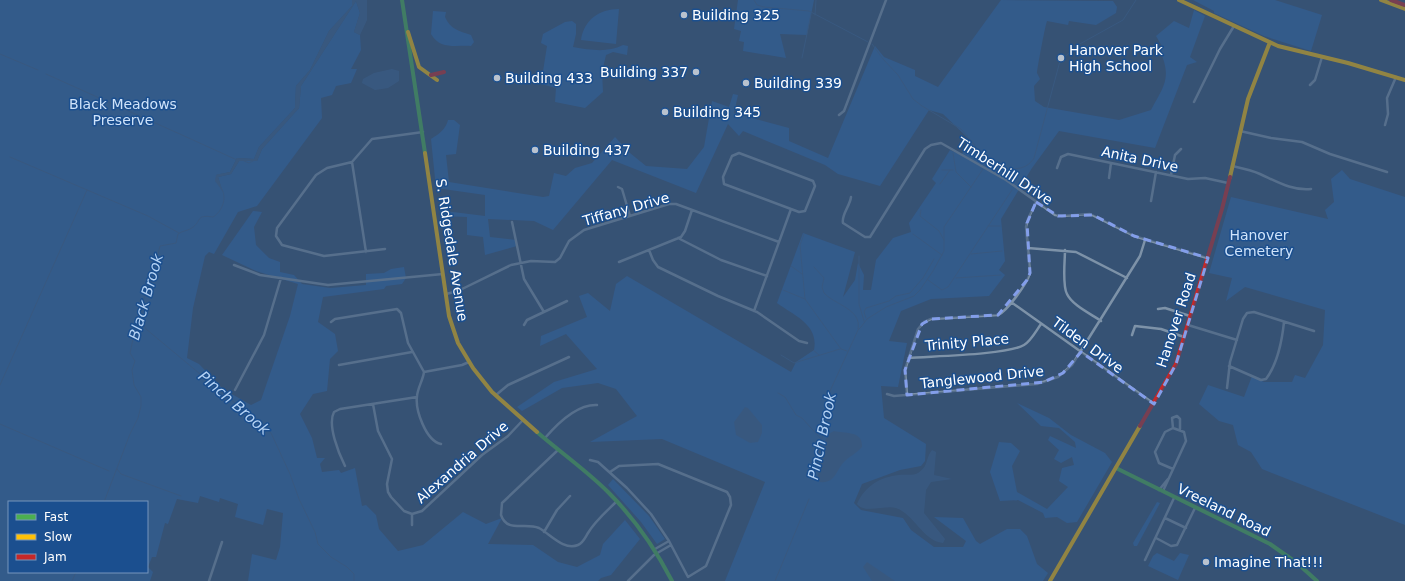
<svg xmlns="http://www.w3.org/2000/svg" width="1405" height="581" font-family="'DejaVu Sans',sans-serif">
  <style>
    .green { fill: #2f66a5; fill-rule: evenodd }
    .water { fill: #3b618d }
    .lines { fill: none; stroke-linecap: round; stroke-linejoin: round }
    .stream { stroke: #3b618d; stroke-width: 1 }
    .street { stroke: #7d92a8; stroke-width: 2.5 }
    .fast { stroke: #4caf50; stroke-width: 4 }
    .slow { stroke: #ffc107; stroke-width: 4 }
    .jam { stroke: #c62828; stroke-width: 4 }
    .marked { fill: none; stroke: #839eea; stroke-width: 3; stroke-dasharray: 8 5; stroke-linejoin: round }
    .poi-dot { fill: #b9c2ce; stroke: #1b4f8f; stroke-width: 1.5 }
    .labels { text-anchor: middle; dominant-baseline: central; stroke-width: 3; stroke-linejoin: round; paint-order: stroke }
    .poi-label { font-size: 14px; fill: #fff; stroke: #1b4f8f; text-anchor: start }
    .park-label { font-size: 14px; fill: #cfe3fa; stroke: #1b4f8f }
    .street-label { font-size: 14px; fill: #fff; stroke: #1b4f8f }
    .water-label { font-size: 15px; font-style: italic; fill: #b5d3f5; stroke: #1b4f8f }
  </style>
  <rect width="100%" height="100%" fill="#365274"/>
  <path class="green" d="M0 0H352V6L329 31 310 70 296 86 295 108 259 147 254 159 237 158 230 172 216 175 222 190 218 177 231 174 239 161H257L262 149 299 108 301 86 356 1 360 13 354 32 360 35 361 50 351 69H357L351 83 336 86 332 95 321 98 322 118 257 206 238 212 214 254 209 252 205 256 193 308 187 358 199 364 223 389 251 405 261 400 290 316 298 284 256 271 222 255 253 211 262 212 254 227 256 245 269 258 280 262V272L294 275 302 284 330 288 366 285V274L384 273 391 269 404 267 406 278 402 284 386 286 384 289 323 297 318 322 335 334 338 351 330 359 327 391 313 394 300 414 312 438 317 458H325L320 464 322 472 339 470 341 473 355 468 362 506 366 505 376 515 379 529 398 551 423 545 463 512 486 524 502 518 488 544 533 545 558 562 577 567 600 555 603 544 625 520 640 539 611 575 601 578 598 581H248L252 554 276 560 280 547 283 513 267 509 263 525 235 517 238 504 220 498 219 502 200 496 198 503 177 499 168 524 165 523 156 557H152L148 567 153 572 150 581H0ZM9 502H147V572H9Z
    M738 0H814L807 35 780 34 786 58 743 51 744 42 739 41 741 31 734 29Z
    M1001 0 1113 1 1117 7 1116 13 1096 25 1069 21 1068 25 1047 21C1045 26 1037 70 1037 73 1038 75 1039 77 1040 79L1034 86 1035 101 1044 107 1119 120 1151 110C1164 86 1172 78 1160 51L1163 48 1156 36 1174 21 1189 28 1194 10 1205 16 1190 57 1197 62 1187 65 1155 148 1059 131 1032 168 1001 219 1005 261 999 270 1005 275 989 296 931 299 901 311 889 341 907 343 898 387 881 386 884 418 926 444 925 461 921 466 900 470 862 484 854 503 861 510 903 518 911 530 934 547H963L966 541 934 517 963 518 976 541 980 544 1007 529H1020L1027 536 1037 564 1048 573 1043 581H725L765 482 662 439 590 442 637 416 616 389 598 383 562 388 522 411 517 407 554 382 597 369 566 334 540 346 541 336 587 317 579 296 588 293 610 311 616 284 627 276 791 372 796 362 814 350C819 325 795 316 777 303L803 233 855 252 843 297 855 280 858 263 864 275 863 290H871L876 260 893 238 911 232 909 223 936 183 932 179 950 150 961 155 971 141 943 114 929 110 880 186 838 174 825 165 743 131 739 136 728 124 696 193 612 160 553 230 534 221 488 219 490 237 516 240 517 246 485 255 483 237 467 235V217L441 216 439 206 445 211 485 216V195L436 188 431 139C439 134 446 129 448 120H454L460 125 456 154 446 155 449 182 543 197 549 196 554 173 566 176 575 168 592 163 615 137 630 153 646 166 687 169 704 147 712 101 729 107 733 94 738 95 734 113 789 128V141L828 158 875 46 884 57 915 70V76L938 87Z
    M1193 0H1275L1322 15 1311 51 1264 36 1214 13V11Z
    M619 9 616 44 581 40C584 20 599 9 619 9Z
    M433 11 446 12 445 17C450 29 459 31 471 35L474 42 471 46C455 45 440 50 431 34Z
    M572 21 576 24V34L573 47C591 50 607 53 623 45L628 46 627 55 613 52 606 55 602 72 603 92 585 108 555 102 556 88 541 84 547 46 541 43 543 34 565 22Z
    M1342 170 1350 179 1405 197V525L1262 469 1251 452 1238 445 1233 425 1219 421 1199 404 1208 385 1244 397 1252 376 1264 382H1292L1295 375 1305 378 1323 345 1325 310 1245 287 1226 301 1232 278 1209 273 1231 197 1328 219 1325 210 1334 202 1331 179Z
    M1017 403 1049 418 1071 435 1105 453 1112 462 1077 522 1067 523 1057 517 1045 518 1043 513 1018 500 1000 501 990 472 999 442 1011 443 1020 451 1012 466 1017 492 1047 509 1068 487 1059 481 1062 468 1074 465 1072 457 1061 463 1054 459 1059 450 1048 440 1050 436 1076 448 1075 442 1059 428 1041 426Z
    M613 479 649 516 665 539 657 544 641 522 608 485Z
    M1157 502 1160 503 1137 546H1134L1133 543Z
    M1157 553 1174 561 1180 553 1189 555 1178 580 1148 566 1153 556Z"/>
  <path class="water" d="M352 0H367V20L360 35 354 32 360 13 356 1 301 86 299 108 262 149 257 161H239L231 174 218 177 223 192 215 181 216 175 230 172 237 158 254 159 259 147 295 108 296 86 310 70 329 31 352 6Z
    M392 69 399 71V81L388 88 375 90 362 83 363 79 374 73Z
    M745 407 748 408 762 425V433L758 442 750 443 736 435 734 422Z
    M834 431C845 434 863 430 862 447 857 453 850 456 845 461 836 469 836 484 820 482L818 480V475L826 439 828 434Z
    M932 450 936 452 934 475 952 479 931 482 926 490 924 513 945 539 943 543C923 541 914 514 896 508 885 505 864 514 857 504 865 486 880 477 899 475 905 474 913 476 918 473 929 466 925 459 932 450Z
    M867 562 895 581H872L863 567Z"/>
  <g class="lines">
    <path class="stream" d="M754 0 757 5 764 7 809 11 868 42
      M815 15 816 0
      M872 44 883 59 898 75 913 99 922 106 961 129 974 144 986 164
      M0 54 38 70
      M802 58 811 14
      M46 74C110 103 174 131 237 160
      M953 153 956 172 971 187
      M10 157 148 216 179 233
      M244 161 249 163 253 161
      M985 166 990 164C1005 170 1025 173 1034 158L1060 61 1078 45 1123 20 1136 0
      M942 170H953
      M216 181 217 175 223 174
      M940 184 950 170
      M921 210 920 216 939 231 944 240
      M988 226H1000
      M804 234 800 245 805 299 841 349 847 351
      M913 234 942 255
      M971 254 1002 251
      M859 256V304L864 321
      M791 266 802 274
      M814 267 824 278 822 287 824 293C835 305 862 309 858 329
      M956 278 1001 275
      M928 280 942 290 948 287 1012 190
      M783 290 805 299
      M866 318 864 312 866 308 889 301 896 296 910 293 923 278 934 259
      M141 319 146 329 271 433 290 474 299 499 315 532 318 544 331 557 347 567 354 574V581
      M813 350 819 355
      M781 355 794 363 840 349
      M0 385 87 190
      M778 393 785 397 796 415 802 418 821 439
      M828 402 830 391 858 330 861 327 867 319 886 307 914 296 920 290 933 271 944 251V227L983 169
      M0 424 109 471
      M117 469 121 474 181 496
      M814 477 824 429
      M104 502 130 434 138 418 141 406V397L134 385 132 370 135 361 130 353 135 330 141 319V305L151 283 160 246 176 243 178 234C182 231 186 231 190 229 203 222 194 214 213 217 222 212 228 197 221 188
      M72 581 76 572
      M775 581 809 499"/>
    <path class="street" d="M1310 85 1315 80 1322 57
      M1194 102 1220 49 1234 26
      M839 115 844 111 886 0
      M1385 125 1388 114 1387 98 1396 77
      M1240 131 1271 138 1302 142 1330 154 1387 172
      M739 153 813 181 815 186 805 211 799 212 724 184 723 177 732 156Z
      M352 162 366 252
      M1232 166C1241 168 1251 170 1260 174 1276 181 1292 191 1311 189
      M1057 168 1061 157 1068 154 1188 179 1205 178 1228 183
      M1171 175 1175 155 1181 149
      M1109 178 1111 163
      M618 187 622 189 630 216
      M851 197C850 206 841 215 843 223L865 237H870L925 149 931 145 941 143 1006 180 1055 215 1062 216 1090 214 1134 236 1207 258
      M1151 201 1156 172
      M512 222 524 279 544 312
      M678 238 721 260 767 276
      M1028 248 1076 252 1127 278
      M385 249 324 256 282 245 276 236 277 228 316 175 327 168 352 162 372 139 423 132
      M649 250 653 260 658 267 718 296 757 312 799 341 807 343
      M1065 250C1065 261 1062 285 1067 294 1072 305 1091 314 1101 321
      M619 262 681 237 685 231 692 210
      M234 265 260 275 328 285 443 274
      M446 294 458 291 511 265 531 261 555 262 560 258 569 241 584 230 669 204H676L779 242
      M1011 302 1153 403
      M1158 309 1165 308 1190 316
      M754 311 791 209
      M331 322 335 319 397 309 401 313 408 343 424 372 462 365 469 362
      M524 325 527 320 567 301
      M1188 325 1237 340
      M1132 335 1135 326 1161 329 1184 337
      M908 358C932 356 1007 355 1024 345 1031 341 1036 331 1041 324
      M339 365 412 352
      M1229 366 1261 380 1266 379C1278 363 1282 341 1284 322
      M424 372C423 380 418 387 417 396 415 410 426 441 441 444
      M1227 388 1230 362 1243 319 1247 313 1254 312 1314 331
      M235 390 264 335 281 278
      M887 394 894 396 1037 384 1058 377 1072 365 1140 256 1145 240
      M496 395 508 385 569 357
      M907 395 905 370 918 329 924 322 931 319 998 315C1007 311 1027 284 1030 273L1026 227 1028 219 1036 202
      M373 404 378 431 392 459 387 484 388 492 391 497 404 511 412 514 422 511 482 455 508 436 523 420
      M1173 428 1172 418 1177 416 1180 419V429
      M545 438C557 424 577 404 597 405
      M558 450 502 503 501 515C507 533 525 522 539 528 550 534 564 551 578 545 583 543 585 538 588 533 595 521 607 511 617 501
      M590 460 598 462 627 488 651 514 669 541 688 577 706 566 731 505 730 497 727 492 658 464 619 466 610 472
      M345 466C339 454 327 425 334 412L340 409 417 397
      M1159 490 1168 479
      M1163 491 1186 441 1184 432 1173 428 1165 432 1155 452 1159 463 1173 469
      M1165 518 1186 528
      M412 525V514
      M544 532 557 510 570 496
      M1156 538 1171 546 1177 545 1195 508
      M655 549 669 541
      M1145 560 1174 498
      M209 581 222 542
      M628 581 654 555 671 545"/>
    <path class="fast" d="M402 0 425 153
      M537 432C560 452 586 470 608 492 634 518 655 548 672 581
      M1116 468 1270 544 1297 563 1317 581"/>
    <path class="slow" d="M1179 0 1278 46 1348 63 1405 80
      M1381 0 1405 9
      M408 32 419 67 437 80
      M425 153 449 316 458 343 473 368 492 392 537 432
      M1230 177 1248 99 1270 42
      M1050 581 1140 426"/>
    <path class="jam" d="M1391 0 1405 5
      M431 75 444 72
      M1140 426 1176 364 1222 209 1230 177"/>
  </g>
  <path d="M0 0H1405V581H0ZM1036 202 1058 216 1093 215 1134 236 1208 258 1176 364 1154 404 1081 352 1063 373 1044 382 907 395 905 370 922 324 931 319 998 315 1027 280 1030 273 1027 223Z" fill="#365274" fill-opacity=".55" fill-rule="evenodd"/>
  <path class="marked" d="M1036 202 1058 216 1093 215 1134 236 1208 258 1176 364 1154 404 1081 352 1063 373 1044 382 907 395 905 370 922 324 931 319 998 315 1027 280 1030 273 1027 223Z"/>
  <g class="poi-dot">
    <circle cx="684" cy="15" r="4"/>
    <circle cx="1061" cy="58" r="4"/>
    <circle cx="696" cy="72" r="4"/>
    <circle cx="497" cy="78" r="4"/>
    <circle cx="746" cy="83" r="4"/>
    <circle cx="665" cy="112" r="4"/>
    <circle cx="535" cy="150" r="4"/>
    <circle cx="1206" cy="562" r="4"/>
  </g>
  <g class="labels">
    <g class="poi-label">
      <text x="692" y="15">Building 325</text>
      <text x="1069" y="50">Hanover Park<tspan x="1069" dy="16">High School</tspan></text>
      <text x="688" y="72" text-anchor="end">Building 337</text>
      <text x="505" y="78">Building 433</text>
      <text x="754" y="83">Building 339</text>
      <text x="673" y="112">Building 345</text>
      <text x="543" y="150">Building 437</text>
      <text x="1214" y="562">Imagine That!!!</text>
    </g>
    <g class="park-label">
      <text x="123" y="104">Black Meadows<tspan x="123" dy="16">Preserve</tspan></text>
      <text x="1259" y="235">Hanover<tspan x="1259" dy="16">Cemetery</tspan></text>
    </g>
    <g class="street-label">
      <text transform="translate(1140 159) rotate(12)">Anita Drive</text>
      <text transform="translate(1005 171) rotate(33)">Timberhill Drive</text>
      <text transform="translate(626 209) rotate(-16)">Tiffany Drive</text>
      <text transform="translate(452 250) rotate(81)">S. Ridgedale Avenue</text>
      <text transform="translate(1176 320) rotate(-72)">Hanover Road</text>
      <text transform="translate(967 342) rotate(-5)">Trinity Place</text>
      <text transform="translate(1088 345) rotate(36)">Tilden Drive</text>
      <text transform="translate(982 377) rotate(-6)">Tanglewood Drive</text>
      <text transform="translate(462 462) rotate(-41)">Alexandria Drive</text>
      <text transform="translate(1224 510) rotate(26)">Vreeland Road</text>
    </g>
    <g class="water-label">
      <text transform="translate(146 297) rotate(-74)">Black Brook</text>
      <text transform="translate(234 403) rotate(41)">Pinch Brook</text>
      <text transform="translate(822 436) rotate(-78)">Pinch Brook</text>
    </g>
  </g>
  <rect x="8" y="501" width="140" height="72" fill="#1b4f8f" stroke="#7695bc"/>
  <rect x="16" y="514" width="20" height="6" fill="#4caf50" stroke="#7695bc"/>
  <text x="44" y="521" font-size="12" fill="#ffffff">Fast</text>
  <rect x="16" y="534" width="20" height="6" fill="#ffc107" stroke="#7695bc"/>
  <text x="44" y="541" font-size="12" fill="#ffffff">Slow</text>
  <rect x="16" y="554" width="20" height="6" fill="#c62828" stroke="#7695bc"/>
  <text x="44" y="561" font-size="12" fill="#ffffff">Jam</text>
</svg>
